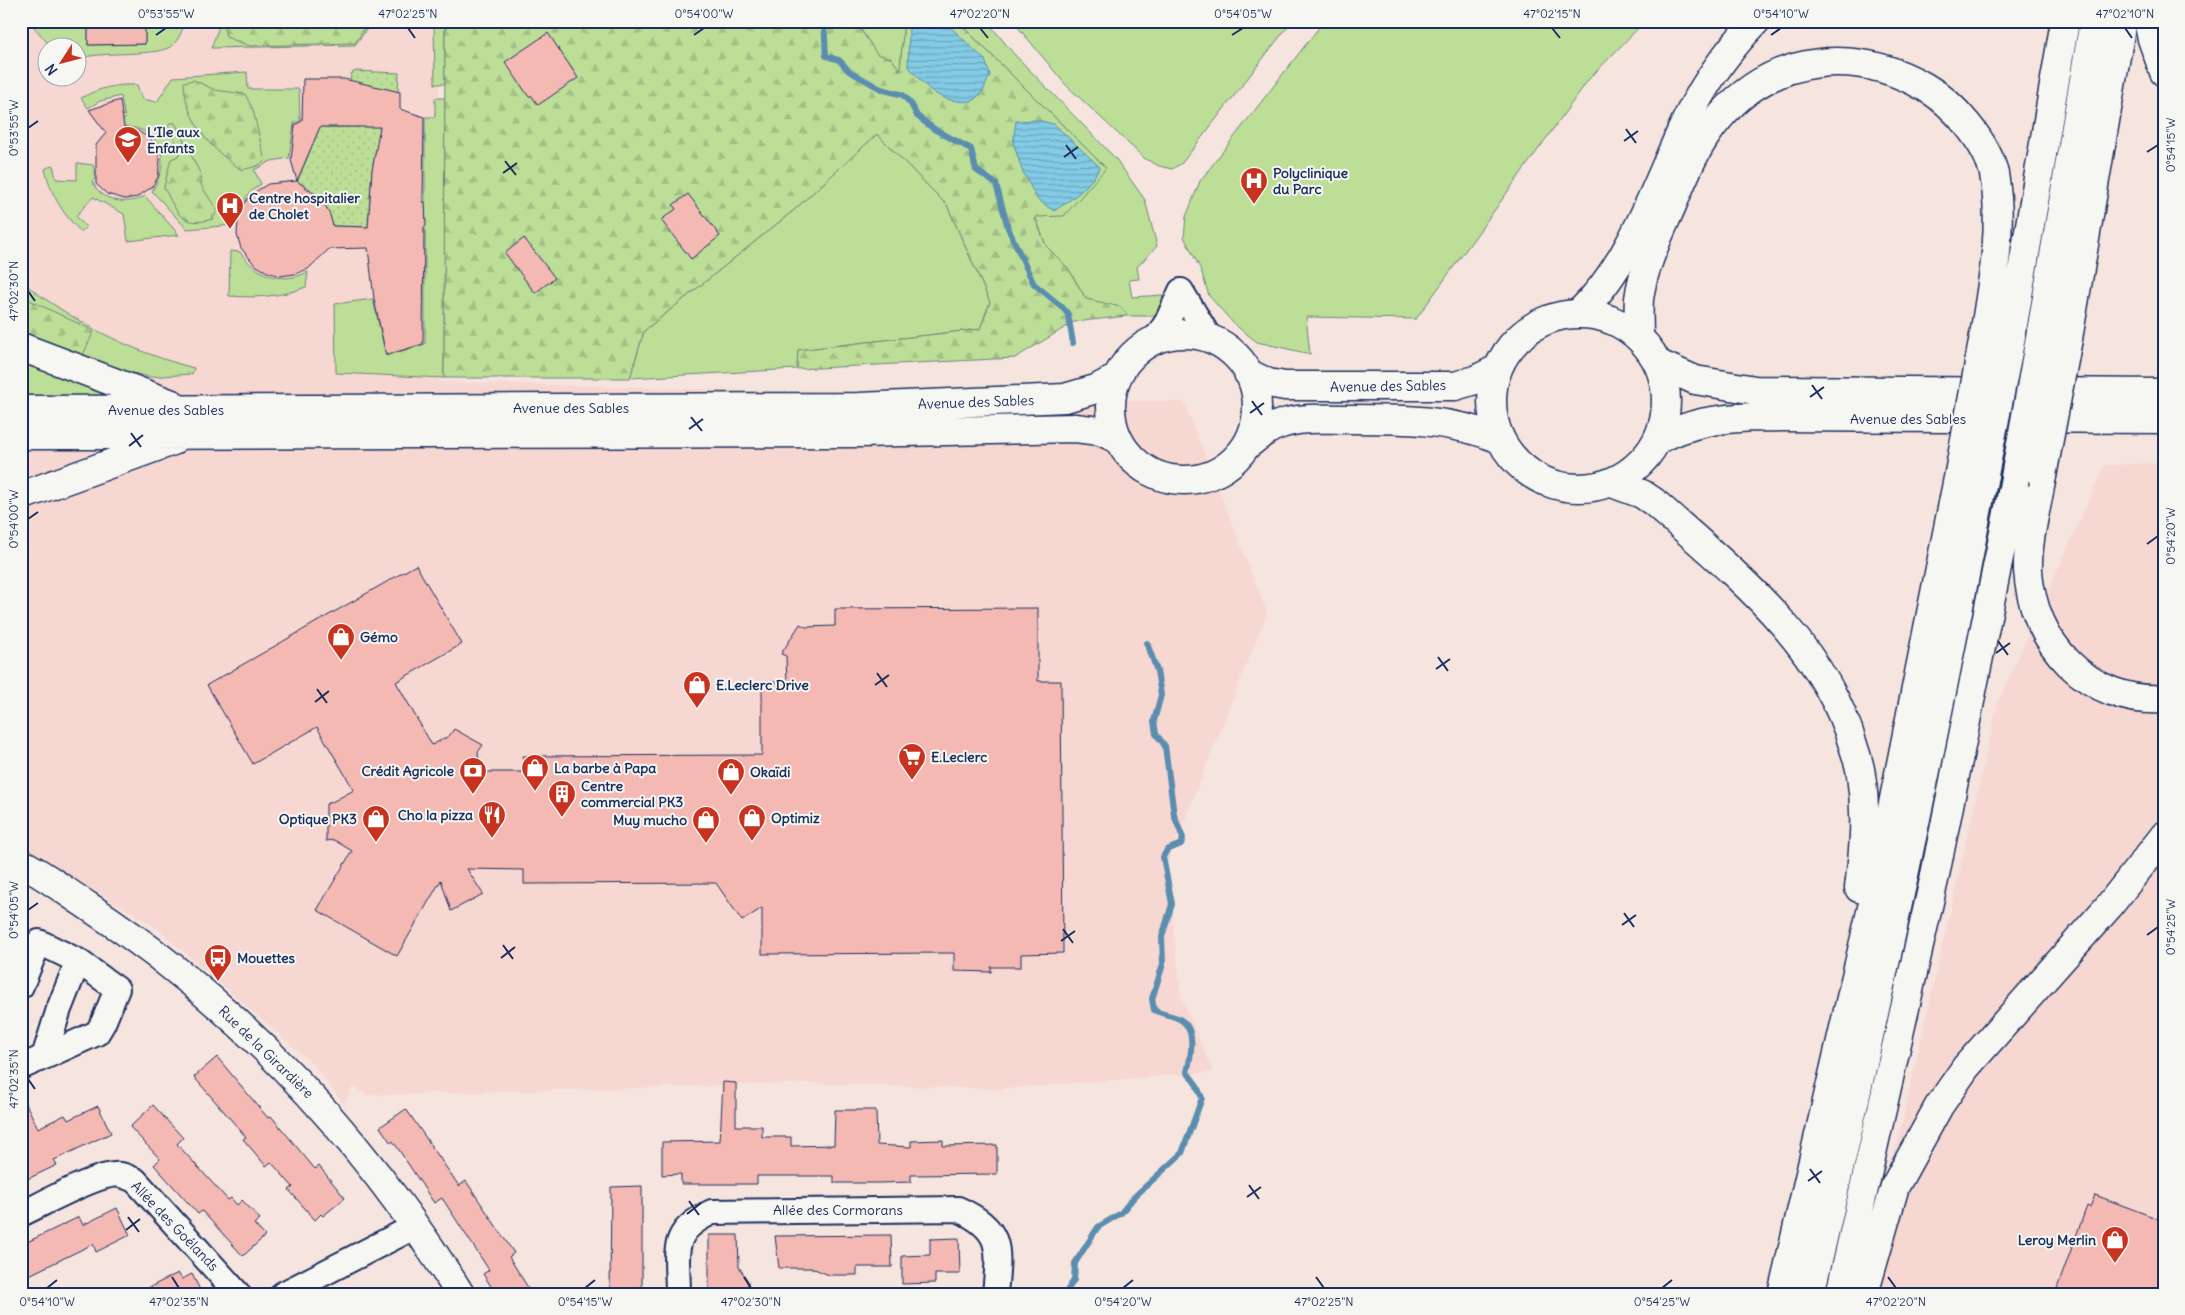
<svg xmlns="http://www.w3.org/2000/svg" width="2185" height="1315" font-family="Delius,sans-serif">
  <style>
    .built { fill: #f6d7d2; fill-rule: evenodd }
    .grass { fill: #bdde97; stroke: #6c867a }
    .forest { fill: url(#forest-firs); stroke: #6c867a }
    .park { fill: url(#park-dots); stroke: #6c867a }
    .water { fill: url(#water-rules); stroke: #5a8daf }
    .lines { fill: none; stroke-linecap: round; stroke-linejoin: round }
    .stream { stroke: #5a8daf; stroke-width: 6 }
    .building { fill: #f5b9b3; stroke: #1b2f5e; fill-rule: evenodd }
    .minor-casing { stroke: #1b2f5e; stroke-width: 28 }
    .tertiary-casing { stroke: #1b2f5e; stroke-width: 31 }
    .primary-casing { stroke: #1b2f5e; stroke-width: 31 }
    .trunk-casing { stroke: #1b2f5e; stroke-width: 31 }
    .minor { stroke: #f6f6f2; stroke-width: 24 }
    .tertiary { stroke: #f6f6f2; stroke-width: 28 }
    .primary { stroke: #f6f6f2; stroke-width: 28 }
    .trunk { stroke: #f6f6f2; stroke-width: 28 }
    .trunk-bridge-casing { stroke: #1b2f5e; stroke-width: 31; stroke-linecap: butt }
    .trunk-bridge { stroke: #f6f6f2; stroke-width: 28 }
    .ticks { fill: none; stroke: #1b2f5e; stroke-width: 2 }
    .labels { text-anchor: middle; dominant-baseline: central; stroke-width: 4; stroke-linejoin: round; paint-order: stroke }
    .poi-label { font-size: 14px; font-weight: bold; fill: #1b2f5e; stroke: #f6f6f2; text-anchor: start }
    .street-label { font-size: 14px; fill: #1b2f5e; stroke: #f6f6f2 }
    .neatline { fill: none; stroke: #1b2f5e; stroke-width: 2 }
    .ticks-label { font-size: 12px; text-anchor: middle; fill: #1b2f5e }
  </style>
  <defs>
    <pattern id="forest-firs" width="22" height="20" patternUnits="userSpaceOnUse" patternTransform="scale(1.25)"><rect width="22" height="20" fill="#bdde97"/><path d="M5 1l3.5 6h-7zM16 11l3.5 6h-7z" fill="#a2bf85"/></pattern>
    <pattern id="park-dots" width="8" height="8" patternUnits="userSpaceOnUse" patternTransform="scale(1.25)"><rect width="8" height="8" fill="#bdde97"/><path d="M2 2h.1M6 6h.1" fill="none" stroke="#a2bf85" stroke-width="1.8" stroke-linecap="round"/></pattern>
    <pattern id="water-rules" width="6" height="5" patternUnits="userSpaceOnUse" patternTransform="scale(1.25)"><rect width="6" height="5" fill="#84cbe5"/><path d="M0 2.5h6" fill="none" stroke="#6ba5bd"/></pattern>
  </defs>
  <rect width="100%" height="100%" fill="#f6e4df"/>
  <filter id="ink" filterUnits="userSpaceOnUse"><feTurbulence type="fractalNoise" baseFrequency=".02" numOctaves="2"/><feDisplacementMap in="SourceGraphic" scale="10" xChannelSelector="R" yChannelSelector="G"/><feConvolveMatrix kernelMatrix="1 2 1 2 8 2 1 2 1" color-interpolation-filters="sRGB"/></filter>
  <g filter="url(#ink)">
    <path class="built" d="M21 21H439V382L1184 402 1267 613 1166 866 1181 997 1213 1072 1001 1089 814 1083 368 1095 353 1086 344 1104 312 1063 153 925 21 848ZM48 48H78V78H48Z
      M2164 463V1294H1863L1998 702 2105 465Z"/>
    <path class="grass" d="M29 21H88V45L145 44V21H185C183 29 179 39 173 45 158 58 101 50 78 59V48L51 47Z
      M221 21H373L355 45 211 48Z
      M434 21H445V84H435Z
      M866 21H904L900 70 891 58 877 55 861 30Z
      M957 21H987L1013 53 1116 159 1145 200 1157 246 1137 267 1139 279 1129 280 1132 297 1163 295 1160 308 1155 316H1127L1120 307 1086 299 1068 268 1046 246 1035 216 1106 168Z
      M1013 21H1292L1182 163 1172 169 1159 166 1144 158 1065 84Z
      M1324 21H1645L1589 79 1416 319 1306 317 1310 354 1257 342 1234 324 1209 296 1201 270 1184 237 1186 217 1200 181Z
      M247 72 248 89H299L300 121 294 123 289 158 271 161 254 170 261 184C244 195 239 206 234 225L187 229 152 191C173 160 160 125 120 127L119 123 125 119 121 96 100 101 88 108 81 98C99 88 116 84 137 85L142 99 157 102 173 77Z
      M435 98H445L444 378 336 373 335 304 373 299 386 356 425 344V117H435Z
      M877 134 947 205 990 302 980 329 798 350 797 369 630 378 644 331 794 210Z
      M77 163 93 165 97 178 92 181C101 202 127 206 145 196L179 235 128 241 124 214 93 197 76 216 86 227 81 232C62 213 51 195 45 169L53 165 56 179 77 180Z
      M230 251 240 252C256 275 281 285 308 272L306 287C280 297 257 298 229 296Z
      M21 281C72 321 131 352 194 368L192 374 149 377 122 370 21 335Z
      M21 358 113 391 112 397H21Z"/>
    <path class="forest" d="M223 21H255L263 26 290 21H370L355 43 250 46 226 37Z
      M445 21H866L861 30 877 54 891 58 900 70 904 21H957L1106 168 1064 216 1035 217 1046 246 1068 268 1086 299 1121 307 1127 316 1074 322 1015 358 797 369 798 350 980 329 990 302 947 205 877 134 794 210 644 331 630 378H444Z
      M194 80 215 90 245 94 253 110 265 161 257 166 242 170C211 150 185 121 184 82Z
      M170 123H175L200 173 202 187 217 210 213 219C181 228 177 213 164 187L171 159 178 156 180 151 168 125Z
      M21 296 94 331 82 357 21 336Z"/>
    <path class="park" d="M355 71 399 73 398 92 350 84 351 74Z
      M383 117 372 170 368 227 332 226C327 205 318 190 297 182L320 127H359Z"/>
    <path class="water" d="M912 21H944L985 60 990 75 983 91 973 101C940 104 928 90 908 66L909 28Z
      M1037 120 1054 124 1100 167C1091 186 1071 200 1054 211L1037 199 1022 170 1013 142 1016 121Z"/>
    <g class="lines">
      <path class="stream" d="M824 21 826 56 839 60 849 71 881 89 903 95 911 104 917 116 934 129 971 149 976 170 996 184 1008 228 1031 278 1034 284 1061 306 1068 314 1073 343
        M1065 1294 1074 1280 1075 1263 1098 1227 1121 1213 1134 1197 1182 1153 1202 1098 1196 1084 1187 1072C1191 1056 1198 1026 1177 1018 1170 1015 1161 1014 1154 1010L1152 999 1163 964 1162 937 1172 904 1163 857 1167 850 1181 844 1183 838 1174 815 1165 746 1156 734 1154 721 1161 695 1157 671 1147 643"/>
    </g>
    <path class="building" d="M88 21H145V44L88 45Z
      M548 33 578 78 538 105 531 95 529 97 505 62Z
      M303 79H344L400 92V109L424 117 423 202H425L426 226 424 227 423 344 386 355 374 299 368 248 329 249 308 269 295 274 280 276 267 272 255 265 241 248 237 235 238 220 242 207 250 195 268 184 297 181 291 160 295 125 302 121ZM320 127H380L372 170 368 227 333 226 329 212 321 199 297 181Z
      M120 100 124 127 138 131 151 139 160 159 158 177 152 187 137 197 125 199 107 194 96 184V145L106 133 89 110Z
      M688 194 720 236 691 259 661 220 676 209 673 205Z
      M524 238 555 278 535 293 505 253Z
      M416 565 462 644 396 682 432 745 449 736 454 729 483 745 478 752 480 772H523V756L762 755V682H787L786 656 781 654 800 624 806 627 835 626V609L1038 608V681H1061L1063 953 1021 954V967H991V972L954 971V953L762 954V908L742 921 716 883 524 884V870L467 869 483 894 451 911 441 880 397 956 317 910 352 851 334 840 326 841V804L332 802 354 790 317 727 253 764 207 685Z
      M217 1057 268 1118 271 1116 315 1169 319 1166 345 1198 323 1216 321 1214 315 1220 289 1190 293 1187 271 1162 266 1166 243 1139 246 1137 194 1077Z
      M723 1082 736 1083V1126H762V1137H791V1146L834 1145 835 1110H876L877 1145 911 1147V1141L943 1140V1146L997 1145V1174L911 1175V1182L879 1183H834V1176H757V1184H681V1174L662 1175V1142L720 1141Z
      M21 1094 38 1128 65 1115 68 1120 98 1106 111 1133 54 1160 57 1165 21 1182Z
      M153 1105 183 1138 177 1144 228 1200 231 1198 237 1205 242 1200 260 1219 254 1224 265 1236 243 1256 202 1211 198 1214 154 1165 160 1159 130 1127Z
      M406 1109 459 1186 466 1181 514 1253 509 1257 532 1294H496L483 1274 489 1270 442 1198 434 1203 393 1141 391 1143 380 1127Z
      M642 1186V1294H610L611 1187Z
      M2095 1195 2164 1221V1294H2055L2087 1206 2090 1207Z
      M117 1208 130 1235 96 1252 93 1244 21 1279V1245L79 1217 83 1225Z
      M709 1235H738L739 1267 748 1281V1294H709Z
      M891 1235 892 1267H857V1275H829L812 1268H779L775 1236Z
      M959 1238 960 1274H935V1283L902 1284V1256L930 1255V1239Z
      M178 1273 182 1279 192 1274 202 1294H136Z"/>
    <g class="lines">
      <defs>
        <path id="minor" d="M1181 291 1210 339
          M1155 340 1167 322 1181 291
          M21 986 39 942 78 961 59 1009 44 1057 21 1067
          M44 1057 97 1033 103 1023 117 989 78 961
          M21 1214C41 1205 101 1171 120 1175 125 1175 130 1179 135 1180L238 1294
          M283 1294 414 1227
          M678 1294C678 1252 668 1232 712 1212L958 1209C1004 1230 999 1249 995 1294"/>
        <path id="tertiary" d="M21 863C45 875 66 892 88 906 240 1006 364 1139 460 1294"/>
        <path id="primary" d="M1492 401a87 87 0 1 1 174 0a87 87 0 1 1-174 0Z
          M1111 407a73 73 0 1 1 146 0a73 73 0 1 1-146 0Z
          M21 347 172 404
          M1659 364 1695 380 1755 390 2164 393
          M1248 373 1268 383 1285 386H1455L1475 380 1497 369
          M21 410 859 407 1065 398 1096 389 1117 378
          M21 435 860 433 1075 428 1100 431 1118 439
          M1657 440C1691 422 1716 419 1754 417L2164 419
          M1246 446C1257 437 1268 428 1281 424 1300 417 1323 419 1342 419 1397 419 1449 418 1500 439
          M21 496 173 441"/>
        <path id="trunk" d="M2148 21 2152 39 2164 72
          M1580 312C1629 265 1652 195 1680 134 1698 93 1724 54 1756 21
          M2041 332 2094 21
          M2011 336 2065 21
          M1639 337C1639 324 1638 311 1639 299 1643 266 1660 233 1673 203 1685 173 1698 142 1720 117 1774 54 1856 47 1925 87 1953 103 1987 142 1994 174 2004 229 1992 282 1984 336
          M2068 339 2122 21
          M2042 476C2037 506 2027 540 2028 570 2032 643 2089 704 2164 699
          M1612 483 1642 494 1654 502C1732 572 1822 640 1853 745 1856 755 1860 765 1861 775 1867 815 1864 848 1859 888
          M1782 1294 1874 899 1959 473
          M1810 1294C1874 1022 1933 749 1984 475
          M1840 1294 1934 880 2014 483
          M1864 1294 1895 1186 1939 1106 1966 1067 2109 906 2164 836"/>
      </defs>
      <use href="#minor" class="minor-casing"/>
      <use href="#tertiary" class="tertiary-casing"/>
      <use href="#primary" class="primary-casing"/>
      <use href="#trunk" class="trunk-casing"/>
      <use href="#minor" class="minor"/>
      <use href="#tertiary" class="tertiary"/>
      <use href="#primary" class="primary"/>
      <use href="#trunk" class="trunk"/>
      <defs>
        <path id="trunk-bridge" d="M1959 473 1984 336
          M1984 475 2011 336
          M2042 476 2068 339
          M2014 483 2041 332"/>
      </defs>
      <use href="#trunk-bridge" class="trunk-bridge-casing"/>
      <use href="#trunk-bridge" class="trunk-bridge"/>
    </g>
  </g>
  <path class="ticks" d="M408 28 415 38M980 28 988 38M1552 28 1560 38M2125 28 2132 38M156 35 166 28M694 35 704 28M1232 35 1243 28M1771 35 1781 28M28 128 38 121M1626 129 1636 143M1624 141 1638 131M1066 145 1076 159M2147 152 2158 145M1064 157 1078 147M505 161 516 175M503 173 517 163M28 291 35 301M1812 385 1822 399M1810 397 1824 387M1252 401 1262 415M1250 413 1264 403M691 417 702 431M689 429 703 419M131 433 141 447M129 446 143 435M28 519 38 512M2147 544 2158 536M1998 641 2008 655M1996 653 2010 643M1438 657 1448 671M1436 669 1450 659M877 673 887 687M875 685 889 675M317 689 327 703M315 702 329 691M28 910 38 903M1624 913 1634 927M1622 925 1636 915M1063 929 1073 943M2147 935 2158 927M1061 941 1075 931M503 945 513 959M501 958 515 947M28 1079 35 1089M1810 1169 1820 1183M1808 1181 1822 1171M1249 1185 1259 1199M1247 1197 1261 1187M689 1201 699 1215M687 1214 701 1203M128 1217 139 1232M126 1230 140 1219M172 1277 179 1288M744 1277 751 1288M1316 1277 1324 1288M1888 1277 1896 1288M47 1288 57 1280M585 1288 595 1280M1123 1288 1133 1280M1662 1288 1672 1280"/>
  <defs>
    <symbol id="school-pin" viewBox="-11 -11 22 30"><path d="M0 17L-7.5 6A9.5 9.5 0 1 1 7.5 6Z" fill="#c8321e" stroke="#f6f6f2"/><path d="M0-5L7-2L0 1L-7-2ZM-4 1L0 2.5L4 1V4Q0 6-4 4Z" fill="#fff"/></symbol>
    <symbol id="hospital-pin" viewBox="-11 -11 22 30"><path d="M0 17L-7.5 6A9.5 9.5 0 1 1 7.5 6Z" fill="#c8321e" stroke="#f6f6f2"/><path d="M-5-5h3v3.5h4V-5h3V5h-3V1.5h-4V5h-3Z" fill="#fff"/></symbol>
    <symbol id="shop-pin" viewBox="-11 -11 22 30"><path d="M0 17L-7.5 6A9.5 9.5 0 1 1 7.5 6Z" fill="#c8321e" stroke="#f6f6f2"/><path d="M-5-2.5h2.3a2.7 3.5 0 0 1 5.4 0H5L5.5 6h-11ZM-1.5-2.5h3a1.5 2.3 0 0 0-3 0Z" fill="#fff"/></symbol>
    <symbol id="supermarket-pin" viewBox="-11 -11 22 30"><path d="M0 17L-7.5 6A9.5 9.5 0 1 1 7.5 6Z" fill="#c8321e" stroke="#f6f6f2"/><path d="M-6-5.5h2.5l.6 2H6L4.5 2H-2.5L-4.4-4H-6ZM-1.5 3.2a1.3 1.3 0 1 0 .1 0ZM3 3.2a1.3 1.3 0 1 0 .1 0Z" fill="#fff"/></symbol>
    <symbol id="bank-pin" viewBox="-11 -11 22 30"><path d="M0 17L-7.5 6A9.5 9.5 0 1 1 7.5 6Z" fill="#c8321e" stroke="#f6f6f2"/><path d="M-6-4H6V4H-6ZM0-2.3a2.3 2.3 0 1 0 0 4.6a2.3 2.3 0 1 0 0-4.6Z" fill="#fff"/></symbol>
    <symbol id="building-pin" viewBox="-11 -11 22 30"><path d="M0 17L-7.5 6A9.5 9.5 0 1 1 7.5 6Z" fill="#c8321e" stroke="#f6f6f2"/><path d="M-4-6H4V6H1V3H-1V6H-4ZM-2.5-4.3h1.7v1.8h-1.7ZM.8-4.3h1.7v1.8H.8ZM-2.5-1h1.7V.8h-1.7ZM.8-1h1.7V.8H.8Z" fill="#fff"/></symbol>
    <symbol id="restaurant-pin" viewBox="-11 -11 22 30"><path d="M0 17L-7.5 6A9.5 9.5 0 1 1 7.5 6Z" fill="#c8321e" stroke="#f6f6f2"/><path d="M-5-6h1v4h1v-4h1v4h1v-4h1v5L-1.5 .5V6h-2V.5L-5-1ZM5-6V6H3V1.5H1.5Q1.5-4 5-6Z" fill="#fff"/></symbol>
    <symbol id="bus-pin" viewBox="-11 -11 22 30"><path d="M0 17L-7.5 6A9.5 9.5 0 1 1 7.5 6Z" fill="#c8321e" stroke="#f6f6f2"/><path d="M-5-6H5V4H4V6H2V4H-2V6H-4V4H-5ZM-3.5-4V0h7V-4ZM-3.5 1.2v1.5H-2V1.2ZM2 1.2v1.5H3.5V1.2Z" fill="#fff"/></symbol>
  </defs>
  <g fill-rule="evenodd">
    <use href="#school-pin" x="112" y="124" width="32" height="43"/>
    <use href="#hospital-pin" x="1238" y="165" width="32" height="43"/>
    <use href="#hospital-pin" x="214" y="190" width="32" height="43"/>
    <use href="#shop-pin" x="325" y="621" width="32" height="43"/>
    <use href="#shop-pin" x="681" y="669" width="32" height="43"/>
    <use href="#supermarket-pin" x="896" y="741" width="32" height="43"/>
    <use href="#shop-pin" x="519" y="752" width="32" height="43"/>
    <use href="#bank-pin" x="457" y="755" width="32" height="43"/>
    <use href="#shop-pin" x="715" y="756" width="32" height="43"/>
    <use href="#building-pin" x="546" y="778" width="32" height="43"/>
    <use href="#restaurant-pin" x="476" y="799" width="32" height="43"/>
    <use href="#shop-pin" x="736" y="802" width="32" height="43"/>
    <use href="#shop-pin" x="360" y="803" width="32" height="43"/>
    <use href="#shop-pin" x="690" y="804" width="32" height="43"/>
    <use href="#bus-pin" x="202" y="942" width="32" height="43"/>
    <use href="#shop-pin" x="2099" y="1224" width="32" height="43"/>
  </g>
  <g class="labels">
    <g class="poi-label">
      <text x="147" y="132">L’Ile aux<tspan x="147" dy="16">Enfants</tspan></text>
      <text x="1273" y="173">Polyclinique<tspan x="1273" dy="16">du Parc</tspan></text>
      <text x="249" y="198">Centre hospitalier<tspan x="249" dy="16">de Cholet</tspan></text>
      <text x="360" y="637">Gémo</text>
      <text x="716" y="685">E.Leclerc Drive</text>
      <text x="931" y="757">E.Leclerc</text>
      <text x="554" y="768">La barbe à Papa</text>
      <text x="454" y="771" text-anchor="end">Crédit Agricole</text>
      <text x="750" y="772">Okaïdi</text>
      <text x="581" y="786">Centre<tspan x="581" dy="16">commercial PK3</tspan></text>
      <text x="473" y="815" text-anchor="end">Cho la pizza</text>
      <text x="771" y="818">Optimiz</text>
      <text x="357" y="819" text-anchor="end">Optique PK3</text>
      <text x="687" y="820" text-anchor="end">Muy mucho</text>
      <text x="237" y="958">Mouettes</text>
      <text x="2096" y="1240" text-anchor="end">Leroy Merlin</text>
    </g>
    <g class="street-label">
      <text transform="translate(1388 386) rotate(-1)">Avenue des Sables</text>
      <text transform="translate(976 402) rotate(-2)">Avenue des Sables</text>
      <text x="571" y="408">Avenue des Sables</text>
      <text x="166" y="410">Avenue des Sables</text>
      <text x="1908" y="419">Avenue des Sables</text>
      <text transform="translate(266 1052) rotate(44)">Rue de la Girardière</text>
      <text x="838" y="1210">Allée des Cormorans</text>
      <text transform="translate(175 1226) rotate(46)">Allée des Goélands</text>
    </g>
  </g>
  <rect width="2185" height="1315" fill="none" stroke="#f6f6f2" stroke-width="55"/>
  <g transform="translate(62 62) rotate(234)"><circle r="24" fill="#f6f6f2" stroke="#9ea6b7"/>
  <path d="M0-4L9 19L0 12L-9 19Z" fill="#c8321e"/>
  <text y="-8" font-size="14" font-weight="bold" text-anchor="middle" fill="#1b2f5e">N</text>
  </g>
  <rect x="28" y="28" width="2130" height="1260" class="neatline"/>
  <g class="ticks-label">
    <text x="166" y="18">0°53'55"W</text>
    <text x="408" y="18">47°02'25"N</text>
    <text x="704" y="18">0°54'00"W</text>
    <text x="980" y="18">47°02'20"N</text>
    <text x="1243" y="18">0°54'05"W</text>
    <text x="1552" y="18">47°02'15"N</text>
    <text x="1781" y="18">0°54'10"W</text>
    <text x="2125" y="18">47°02'10"N</text>
    <text transform="translate(14 128) rotate(-90)" y="4">0°53'55"W</text>
    <text transform="translate(2171 145) rotate(-90)" y="4">0°54'15"W</text>
    <text transform="translate(14 291) rotate(-90)" y="4">47°02'30"N</text>
    <text transform="translate(14 519) rotate(-90)" y="4">0°54'00"W</text>
    <text transform="translate(2171 536) rotate(-90)" y="4">0°54'20"W</text>
    <text transform="translate(14 910) rotate(-90)" y="4">0°54'05"W</text>
    <text transform="translate(2171 927) rotate(-90)" y="4">0°54'25"W</text>
    <text transform="translate(14 1079) rotate(-90)" y="4">47°02'35"N</text>
    <text x="47" y="1306">0°54'10"W</text>
    <text x="179" y="1306">47°02'35"N</text>
    <text x="585" y="1306">0°54'15"W</text>
    <text x="751" y="1306">47°02'30"N</text>
    <text x="1123" y="1306">0°54'20"W</text>
    <text x="1324" y="1306">47°02'25"N</text>
    <text x="1662" y="1306">0°54'25"W</text>
    <text x="1896" y="1306">47°02'20"N</text>
  </g>
</svg>
